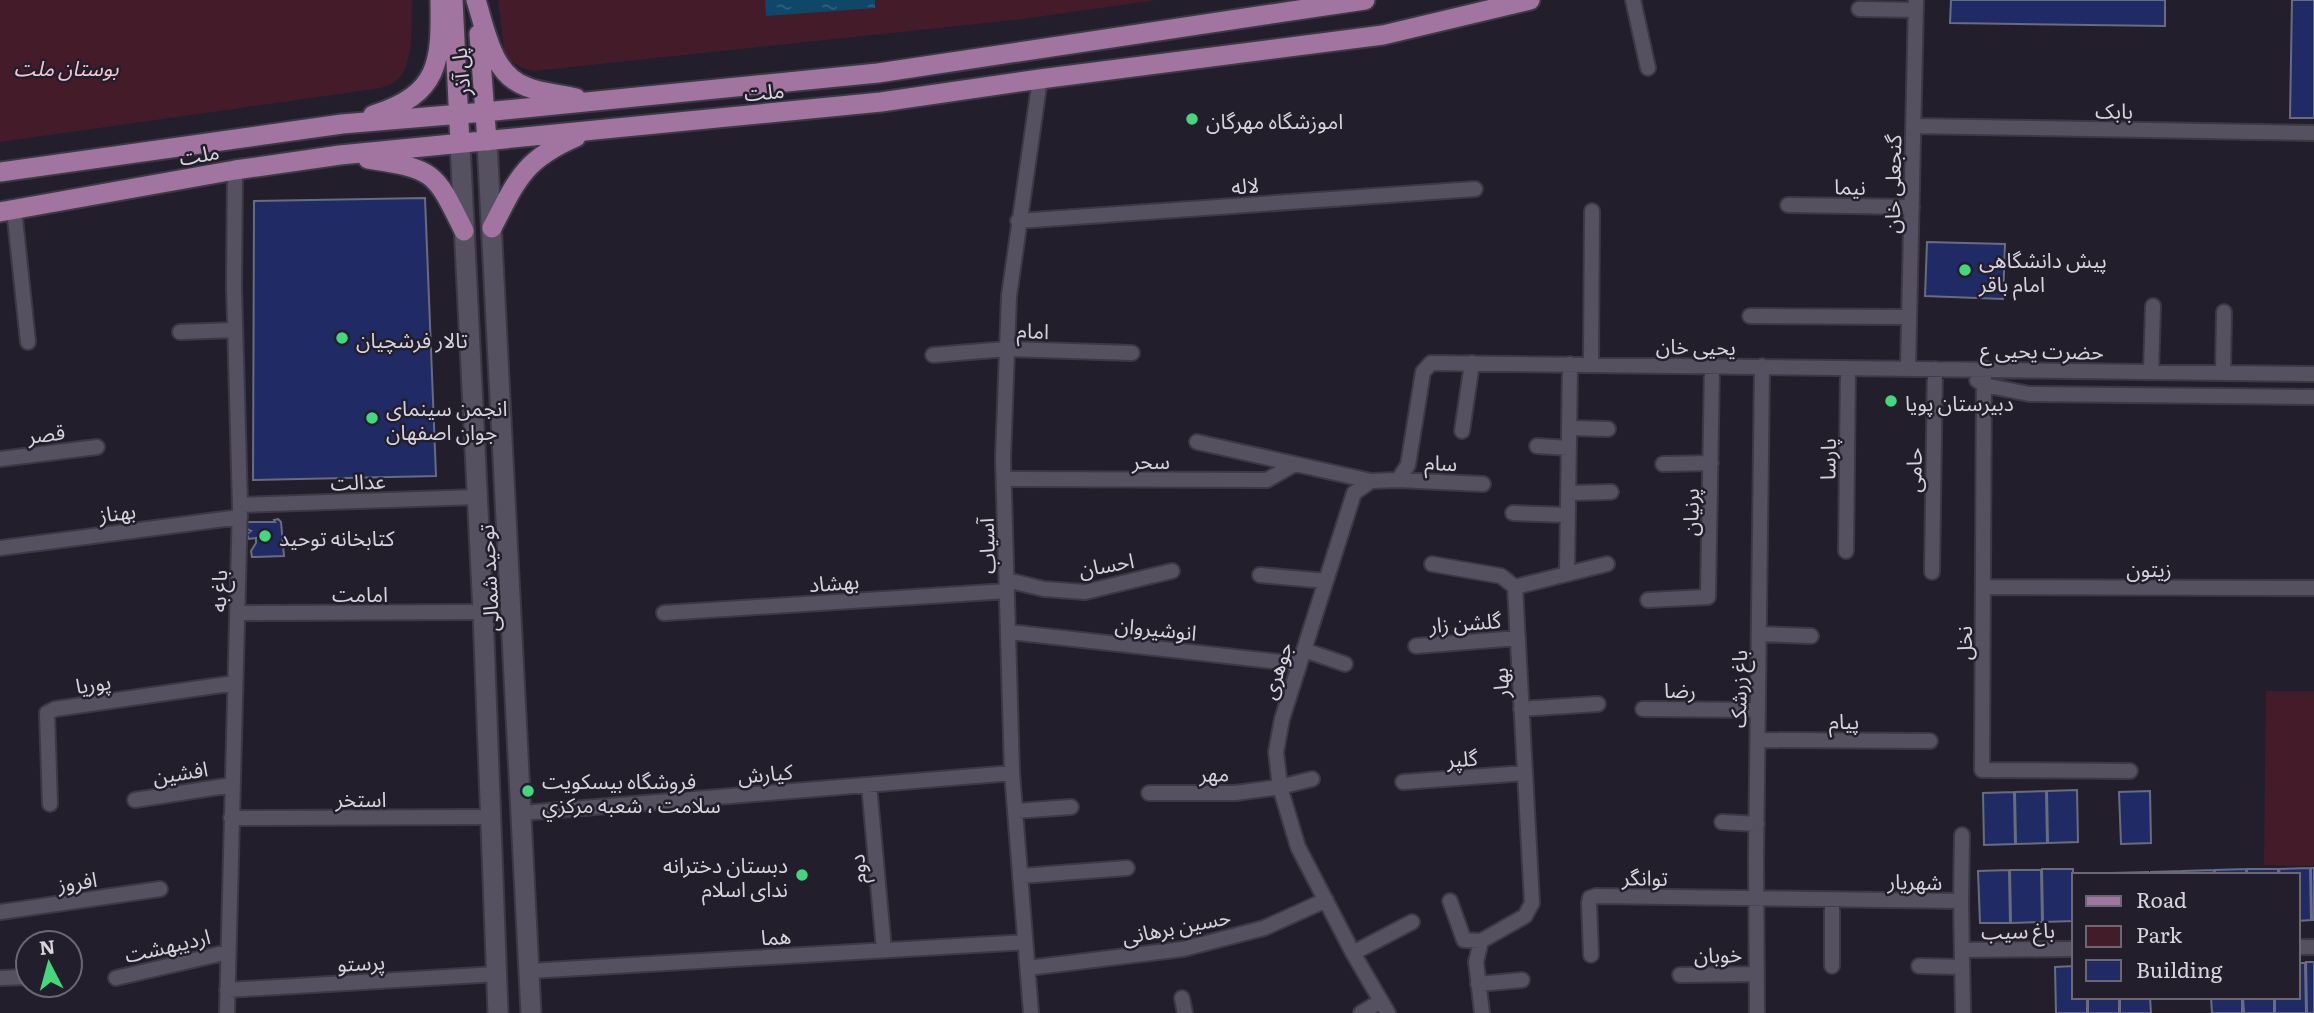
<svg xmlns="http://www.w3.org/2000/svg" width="2314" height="1013" font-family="Literata,'Noto Sans Arabic',serif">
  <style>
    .green { fill: #441c29 }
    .water { fill: url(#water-ripples) }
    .building { fill: #202b65; stroke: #676d7e; stroke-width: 2 }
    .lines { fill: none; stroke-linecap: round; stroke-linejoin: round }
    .minor-casing { stroke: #3d3944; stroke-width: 18 }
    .secondary-casing { stroke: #3d3944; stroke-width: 23 }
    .primary-casing { stroke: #3d3944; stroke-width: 23 }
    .minor { stroke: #565161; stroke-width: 14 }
    .secondary { stroke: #565161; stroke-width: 19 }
    .primary { stroke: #a275a1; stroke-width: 19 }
    .poi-dot { fill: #44d77b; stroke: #231e2c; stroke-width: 2.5 }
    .labels { text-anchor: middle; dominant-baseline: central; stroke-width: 5; stroke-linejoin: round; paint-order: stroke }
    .park-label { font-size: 21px; font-style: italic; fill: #f3c6d2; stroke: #231e2c }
    .street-label { font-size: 21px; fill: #d7d4dd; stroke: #231e2c }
    .poi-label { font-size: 21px; fill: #d7d4dd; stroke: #231e2c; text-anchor: start }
  </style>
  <defs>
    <pattern id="water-ripples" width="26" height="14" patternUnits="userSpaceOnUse" patternTransform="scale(1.75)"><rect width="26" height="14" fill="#0e476a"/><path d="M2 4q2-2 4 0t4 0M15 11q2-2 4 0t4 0" fill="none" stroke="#30617f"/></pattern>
  </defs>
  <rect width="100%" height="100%" fill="#231e2c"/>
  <path class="green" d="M0 0H412C411 22 415 66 396 81 393 84 385 86 381 88L0 142Z
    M498 0H1157L1022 19 534 71 522 68 505 57Z
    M2266 691H2314V866L2264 865Z"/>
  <path class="water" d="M765 0H875V8L766 16Z"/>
  <path class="building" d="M1951 0H2165V26L1950 23Z
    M2292 0H2314V118H2290Z
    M425 198 436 476 253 480 254 201Z
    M1927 242 2005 244 2003 299 1925 296Z
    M278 519 281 522 284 556 252 557 251 551 256 543V538L249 539 247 534 251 531 247 529V522H275L274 520Z
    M2077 790 2078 842 2048 843 2047 791Z
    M2046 791 2047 843 2016 844 2015 792Z
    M2150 791 2151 843 2121 844 2119 792Z
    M2014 792 2015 844 1984 845 1983 793Z
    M2310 868 2311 920 2298 921V875H2280L2279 869Z
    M2311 868H2314V920H2312Z
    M2042 869H2073L2074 921 2043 922Z
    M2246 869V875H2215V870Z
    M2247 869H2278V875H2247Z
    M2009 870 2010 923H1980L1978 871Z
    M2010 870H2041L2042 922 2011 923Z
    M2214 870V875H2184L2183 871Z
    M2182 871V875H2151V872Z
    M2148 872V875H2113V873Z
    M2306 962H2314V1013H2307Z
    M2298 963H2305L2306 1013H2275V997H2298Z
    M2074 966V997H2087V1013H2056L2055 967Z
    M2088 997H2119V1013H2088Z
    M2120 997H2150L2151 1013H2120Z
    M2211 997H2242V1013H2212Z
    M2243 997H2274V1013H2244Z"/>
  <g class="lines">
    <defs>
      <path id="minor" d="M1633 0 1648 68
        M1859 9 1916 10
        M1913 126 2314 133
        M1788 205 1912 207
        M14 209 28 342
        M1018 221 1475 189
        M1750 316 1909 317
        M180 332 235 330
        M933 355 1007 349 1132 353
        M1591 364 1592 211
        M1984 368 1982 770 2130 771
        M1908 369 1916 0
        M2151 372 2153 306
        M2223 373 2224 312
        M1977 380 1984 385 2029 394 2314 397
        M1569 428 1608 429
        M1462 431 1472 363
        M1197 442 1371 481
        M1537 446 1569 448
        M0 459 97 447
        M1663 464 1711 463
        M1004 479 1267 480 1295 464
        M1398 480 1483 484
        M1568 493 1611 492
        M240 505 477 497
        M1513 513 1568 515
        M0 548 240 517
        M1846 551 1848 368
        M1432 564 1501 576 1515 587
        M1932 572 1935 369
        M1567 574 1607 564
        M1260 575 1326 581
        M1007 580 1044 589 1085 592 1172 571
        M1983 587 2314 588
        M1648 600 1708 597 1712 367
        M237 613 483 612
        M664 613 1007 591
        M1009 632 1299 664
        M1759 634 1811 636
        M1416 646 1518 638
        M1304 650 1345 664
        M1521 709 1598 704
        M1643 709 1758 710
        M1758 740 1930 741
        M1403 782 1525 773
        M869 785 884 950
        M1149 793H1235L1280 787 1312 779
        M135 800 232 785
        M50 804 47 713 55 709 235 683
        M1016 811 1071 807
        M522 813 1012 773
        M231 818 491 817
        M1722 822 1757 824
        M1021 876 1127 868
        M1450 901 1464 940 1481 941
        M1961 901 1962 835
        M0 912 160 889
        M2298 947H2314
        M1962 950 2074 949
        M1353 953 1412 922
        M1591 955 1589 903 1590 898 1596 896 1961 901 1963 1013
        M1832 966V900
        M1919 966 1962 967
        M1028 968 1183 949 1264 928 1326 900
        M529 971 1025 942
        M1680 975 1757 974
        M0 978 28 977
        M116 978 228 952
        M1478 984 1522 980
        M227 990 497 974
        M1182 998 1185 1013
        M227 1013 240 505 234 287 235 170
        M1031 1013 1012 773 1003 459 1009 296 1040 79
        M1361 1013 1381 1001
        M1388 1013 1353 953 1298 847 1280 787 1276 752 1282 719 1354 493 1371 481 1398 480 1408 465 1423 372 1431 363 2314 374
        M1482 1013 1476 962 1481 941 1525 916 1532 903 1515 587 1567 574 1570 364
        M1757 1013 1756 861 1762 366"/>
      <path id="secondary" d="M487 141 531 1013
        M460 143 483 612 498 1013"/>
      <path id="primary" d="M453 0 460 143
        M476 0C486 31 492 75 527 87 542 93 560 94 576 98
        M479 34 487 141
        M373 115C440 94 441 62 440 0
        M368 159C435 169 435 172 464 231
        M0 172 342 124 485 112 878 73 1365 0
        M0 212 235 170 340 155 881 102 1040 79 1383 35 1530 0
        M492 228C517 180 523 160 576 137"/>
    </defs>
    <use href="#minor" class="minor-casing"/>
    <use href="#secondary" class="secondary-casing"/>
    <use href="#primary" class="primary-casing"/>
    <use href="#minor" class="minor"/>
    <use href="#secondary" class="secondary"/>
    <use href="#primary" class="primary"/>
  </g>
  <g class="poi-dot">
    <circle cx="1192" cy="119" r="7"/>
    <circle cx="1965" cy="270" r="7"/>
    <circle cx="342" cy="338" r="7"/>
    <circle cx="1891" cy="401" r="7"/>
    <circle cx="372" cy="418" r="7"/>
    <circle cx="265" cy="536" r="7"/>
    <circle cx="528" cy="791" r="7"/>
    <circle cx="802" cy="875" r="7"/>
  </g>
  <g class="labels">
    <g class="park-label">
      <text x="66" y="66">بوستان ملت</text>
    </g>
    <g class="street-label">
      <text transform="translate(459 72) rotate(-95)">پل آذر</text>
      <text transform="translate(764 90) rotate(-5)">ملت</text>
      <text transform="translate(2114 109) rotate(1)">بابک</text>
      <text transform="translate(199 153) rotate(-10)">ملت</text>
      <text transform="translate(1245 184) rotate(-4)">لاله</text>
      <text transform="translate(1891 184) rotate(-89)">گنجعلی خان</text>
      <text transform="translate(1850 185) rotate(1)">نیما</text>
      <text transform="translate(1033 329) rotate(2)">امام</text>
      <text transform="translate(1696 345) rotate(1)">یحیی خان</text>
      <text transform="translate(2042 349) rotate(1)">حضرت یحیی ع</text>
      <text transform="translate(46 432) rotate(-7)">قصر</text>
      <text x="1151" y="459">سحر</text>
      <text transform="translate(1826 459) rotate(-89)">پارسا</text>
      <text transform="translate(1441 461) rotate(2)">سام</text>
      <text transform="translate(1912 470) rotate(-89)">حامی</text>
      <text transform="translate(358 480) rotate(-2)">عدالت</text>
      <text transform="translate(117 511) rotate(-7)">بهناز</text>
      <text transform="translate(1689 512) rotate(-89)">پرنیان</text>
      <text transform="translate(985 546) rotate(-92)">آسیاب</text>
      <text transform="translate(1106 563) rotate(-10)">احسان</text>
      <text x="2149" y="567">زیتون</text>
      <text transform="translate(487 578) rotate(-93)">توحید شمالی</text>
      <text transform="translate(834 581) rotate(-4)">بهشاد</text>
      <text transform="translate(217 591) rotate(-88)">باغ به</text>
      <text x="360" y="592">امامت</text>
      <text transform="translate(1465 621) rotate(-4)">گلشن زار</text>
      <text transform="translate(1156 627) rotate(6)">انوشیروان</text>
      <text transform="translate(1962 643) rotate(-90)">نخل</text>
      <text transform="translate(1275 670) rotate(-72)">جوهری</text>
      <text transform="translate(93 682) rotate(-8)">پوریا</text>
      <text transform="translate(1499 683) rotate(-93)">بهار</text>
      <text x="1680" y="688">رضا</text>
      <text transform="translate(1737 689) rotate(-89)">باغ زرشک</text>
      <text x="1844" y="719">پیام</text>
      <text transform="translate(1462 757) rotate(-4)">گلپر</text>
      <text transform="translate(180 771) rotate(-9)">افشین</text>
      <text transform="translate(765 772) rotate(-5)">کیارش</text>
      <text transform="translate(1214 772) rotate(-1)">مهر</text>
      <text x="361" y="797">استخر</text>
      <text transform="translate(856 869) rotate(-95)">دوم</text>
      <text transform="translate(1645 876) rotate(1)">توانگر</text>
      <text transform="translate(77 880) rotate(-8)">افروز</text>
      <text transform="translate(1915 880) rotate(1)">شهریار</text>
      <text transform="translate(1176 925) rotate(-11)">حسین برهانی</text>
      <text transform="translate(2018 929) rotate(-1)">باغ سیب</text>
      <text transform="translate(776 935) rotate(-3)">هما</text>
      <text transform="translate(167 944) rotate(-13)">اردیبهشت</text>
      <text transform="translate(1718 953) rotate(-1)">خوبان</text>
      <text transform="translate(361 961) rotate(-3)">پرستو</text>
    </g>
    <g class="poi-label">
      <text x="1206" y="119">اموزشگاه مهرگان</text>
      <text x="1979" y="258">پیش دانشگاهی<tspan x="1979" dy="24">امام باقر</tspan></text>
      <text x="356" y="338">تالار فرشچیان</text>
      <text x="1905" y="401">دبیرستان پویا</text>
      <text x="386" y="406">انجمن سینمای<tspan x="386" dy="24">جوان اصفهان</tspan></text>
      <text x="279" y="536">کتابخانه توحید</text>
      <text x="542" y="779">فروشگاه بيسكويت<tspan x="542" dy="24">سلامت ، شعبه مركزي</tspan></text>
      <text x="788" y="863" text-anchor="end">دبستان دخترانه<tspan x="788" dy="24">ندای اسلام</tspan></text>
    </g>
  </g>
  <rect x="2072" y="873" width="228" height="126" fill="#231e2c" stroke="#6b6773" stroke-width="2"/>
  <rect x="2086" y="896" width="35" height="10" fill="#a275a1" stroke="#6b6773" stroke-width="2"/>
  <text x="2136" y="908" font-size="21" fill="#d7d4dd">Road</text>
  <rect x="2086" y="926" width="35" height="21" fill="#441c29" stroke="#6b6773" stroke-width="2"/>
  <text x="2136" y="943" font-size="21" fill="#d7d4dd">Park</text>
  <rect x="2086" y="960" width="35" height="21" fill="#202b65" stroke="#6b6773" stroke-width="2"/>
  <text x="2136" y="978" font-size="21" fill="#d7d4dd">Building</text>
  <g transform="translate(49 964) rotate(354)"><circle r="33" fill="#231e2c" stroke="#6b6773" stroke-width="2"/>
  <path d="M0-5L12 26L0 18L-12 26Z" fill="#44d77b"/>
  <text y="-10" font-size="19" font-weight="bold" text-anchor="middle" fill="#d7d4dd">N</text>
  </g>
</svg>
